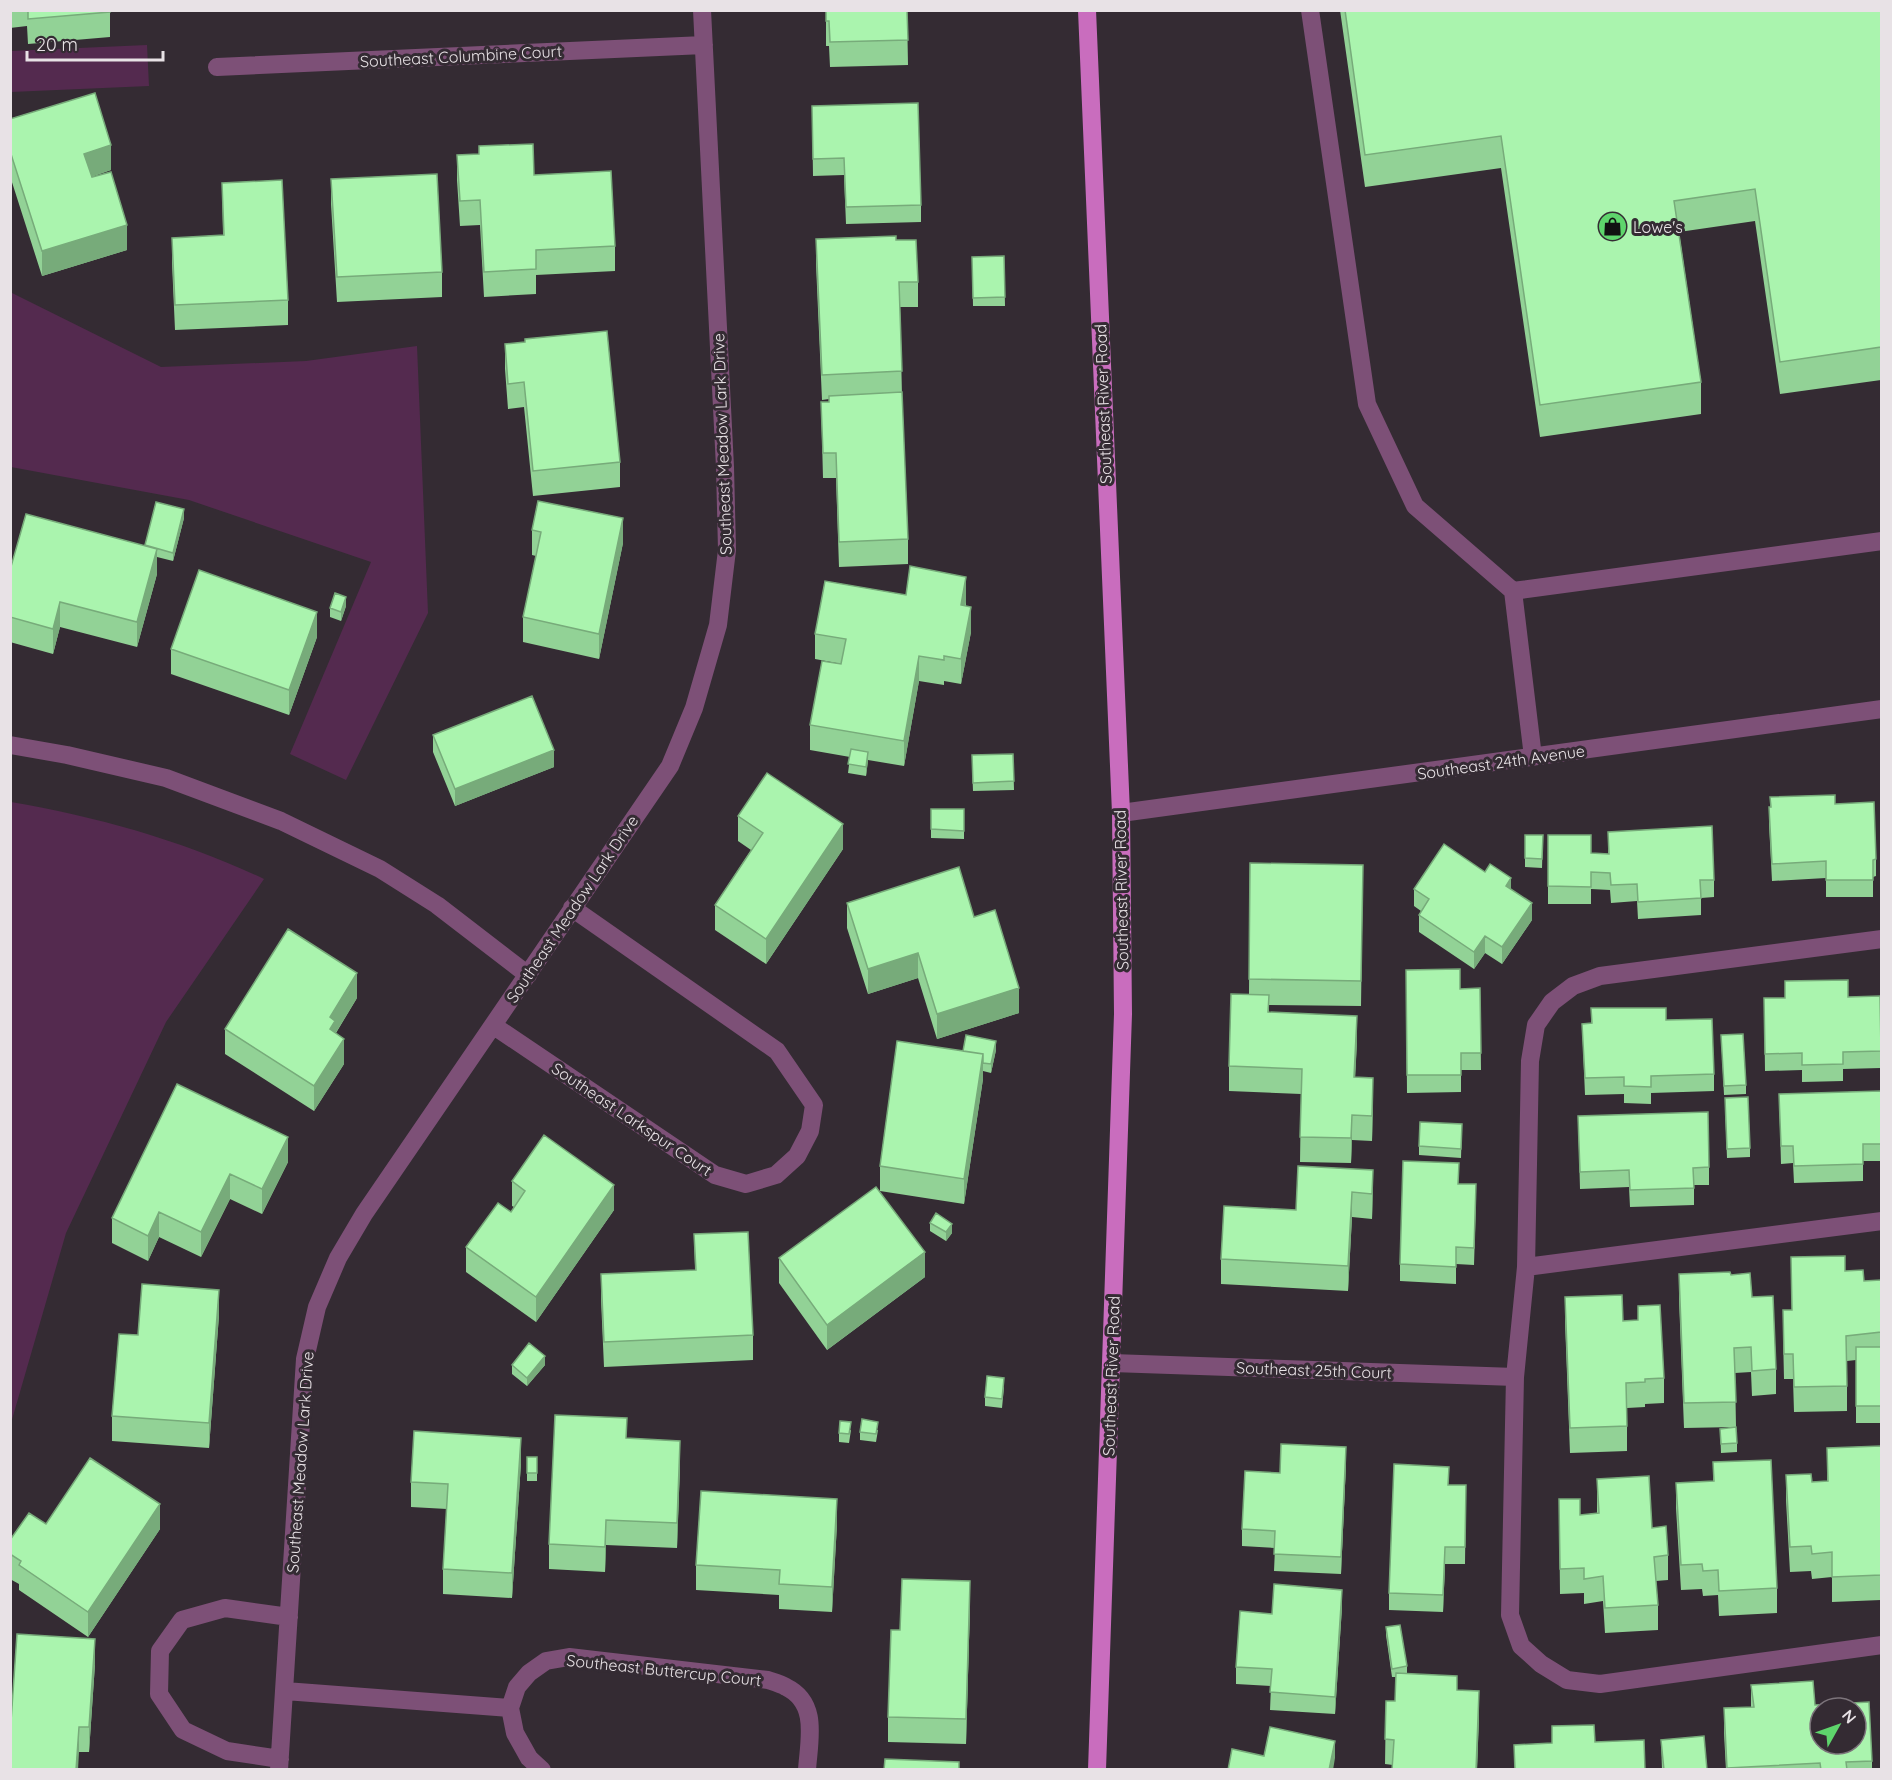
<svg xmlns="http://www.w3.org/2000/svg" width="1892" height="1780" font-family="Quicksand,sans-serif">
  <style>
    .grass { fill: #542a4f }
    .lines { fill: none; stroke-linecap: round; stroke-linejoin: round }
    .minor { stroke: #7d5077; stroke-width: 18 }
    .major { stroke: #c96dbe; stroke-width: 18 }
    .wall { fill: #92d296 }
    .shaded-wall { fill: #77ab7a }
    .building { fill: #aaf4ae; stroke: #77ab7a; stroke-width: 1.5; fill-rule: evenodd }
    .labels { text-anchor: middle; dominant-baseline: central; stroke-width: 6; stroke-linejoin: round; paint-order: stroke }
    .street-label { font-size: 16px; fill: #e8e2e6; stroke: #342b33 }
    .poi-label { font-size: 16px; fill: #e8e2e6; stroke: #342b33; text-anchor: start }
  </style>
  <rect width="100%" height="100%" fill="#342b33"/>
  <path class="grass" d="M147 45 149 86 11 92V51Z
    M10 292 161 367 306 361 417 346 428 613 346 780 290 754 371 562 189 500 11 467Z
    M11 802C98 817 184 841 264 879L166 1022 66 1233 11 1423Z"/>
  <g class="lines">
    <path class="minor" d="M1310 10 1367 404 1415 506 1513 591 1533 757
      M217 67 704 45
      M1513 591 1882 541
      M10 745 67 755 166 778 281 821 380 869 437 905 528 975
      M1121 813 1882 709
      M1882 939 1600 976 1573 986 1552 1002 1536 1025 1530 1061 1526 1267 1515 1377 1510 1615 1521 1646 1541 1664 1567 1680 1600 1684 1882 1645
      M494 1026 715 1175 746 1184 776 1175 797 1156 810 1131 814 1105 777 1051 572 908
      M1526 1267 1882 1221
      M1112 1363 1515 1377
      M285 1691 510 1708
      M280 1759 227 1751 183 1730 159 1694 160 1651 182 1620 225 1608 289 1617
      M279 1770 305 1359 317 1307 338 1258 364 1214 670 766 694 708 718 625 727 550 725 467 702 10
      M542 1770 529 1758 515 1733 510 1708 517 1687 529 1673 546 1661 569 1657 768 1680C774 1682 781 1684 786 1687 819 1703 809 1740 807 1770"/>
    <path class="major" d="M1087 10 1121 813 1123 1014 1097 1770"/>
  </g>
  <path class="wall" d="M10 10H110V37L28 44 27 26 10 28Z
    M826 10H913L907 11 908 65 830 67 829 46H826Z
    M1340 10H1881V380L1780 394 1755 221 1679 232 1701 382V414L1540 437 1501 168 1365 187Z
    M812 106 921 205V222L846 224 844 175 813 176Z
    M10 119 111 170 91 177 127 250 42 276 10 176Z
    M457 155 534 175 615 246V271L536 275V294L484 297 480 225 460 226 457 180Z
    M331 179 442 272V297L337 302 331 204Z
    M222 183 288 300V325L175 330 172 263V238L223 235Z
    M816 239 896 240 918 282V307H900L902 396 908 539V564L839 567 836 478H823L821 402H829V399L822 400 816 264Z
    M1004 256 1005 306H973L972 257Z
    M505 344 620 462V487L533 496 524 407 508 409 505 369Z
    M156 502 184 518 173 561 157 557V574L137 647 60 627 53 654 10 642V570L145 546Z
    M532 530 623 543 599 659 523 642V617L536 556 532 555Z
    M906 595 966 602V606L971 632 961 684 944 681V685L919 681 904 766 868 760 866 776 848 773 850 757 810 750V725L842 664 815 659V634Z
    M346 606 341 621 330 617V608Z
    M317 637 289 715 171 674V649Z
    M433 735 554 767 455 806 433 752Z
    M1013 754 1014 790 973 791 972 764Z
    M1770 797 1835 804 1876 859V876L1873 877V897H1826V878L1772 881 1769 824V807H1770Z
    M931 809H964V839L931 838Z
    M738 816 843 849 766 964 715 930V905L751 850 738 841Z
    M1608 832 1714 880V897L1701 898V915L1638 919 1637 901 1611 903 1610 890 1591 889V904H1548V835L1591 853 1608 854Z
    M1525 835H1543L1542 868 1525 867Z
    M1250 863 1363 865 1361 1006 1269 1005V1012L1357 1041 1355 1077 1373 1103 1372 1141 1352 1140 1351 1163 1300 1162 1301 1094 1229 1091V1066L1249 994Z
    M1414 889H1511L1532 920 1502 964 1485 953 1474 969 1419 932V915L1421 911 1414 906Z
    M847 903 974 917 1019 1013 937 1039 918 978 868 994 847 928Z
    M1406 970 1460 989 1480 988 1481 1070H1461V1092L1407 1093Z
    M1785 981 1848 997 1880 996 1881 1068 1843 1069V1081L1802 1082V1070L1765 1071 1764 998H1785Z
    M357 998 336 1033 344 1064 314 1111 225 1054V1029Z
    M1591 1008 1666 1020 1714 1074V1091L1651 1093V1104L1624 1103V1094L1585 1095 1582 1024 1591 1023Z
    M1721 1035 1746 1085V1094L1724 1095Z
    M996 1050 991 1073 983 1071V1079L964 1204 880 1191V1166L963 1051Z
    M177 1084 288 1162 262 1214 230 1199 201 1257 159 1237 148 1261 112 1243V1218Z
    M1881 1091V1161H1863V1181L1794 1183 1793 1163 1781 1164 1779 1094Z
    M1725 1107 1750 1148V1157L1727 1158Z
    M1578 1116 1709 1167V1185H1694V1205L1630 1207 1629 1187 1580 1189Z
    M1462 1124 1461 1158 1419 1155V1146Z
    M1373 1170 1372 1219 1352 1217 1348 1291 1221 1284V1259L1296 1210Z
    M512 1181 614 1210 536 1322 466 1272V1247L511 1212 514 1207 512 1206Z
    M1459 1184 1476 1201 1474 1265 1456 1264V1284L1400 1281V1264Z
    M930 1223 952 1233 946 1241 930 1231Z
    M694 1234 753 1335V1360L604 1367 601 1299V1274L695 1270Z
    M1791 1257 1845 1271 1864 1281 1881 1280V1423H1856V1360L1847 1361V1411L1794 1412 1793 1379H1784L1783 1335V1310H1792Z
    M779 1258 925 1277 827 1350 779 1283Z
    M1679 1274 1731 1275 1752 1297 1776 1369V1394L1752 1396 1751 1372 1735 1373 1736 1427 1684 1428 1679 1299Z
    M1565 1297 1623 1321 1638 1320V1306L1664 1378V1403L1645 1404V1407L1627 1408V1451L1570 1453 1565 1322Z
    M219 1315 209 1448 112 1441V1416L138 1335Z
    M512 1365H545L527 1386 512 1374Z
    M1004 1387 1002 1408 985 1406V1397Z
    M1720 1429 1737 1443V1452L1721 1453Z
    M851 1430 849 1443 839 1442V1433Z
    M878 1430 876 1442 860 1440V1432Z
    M627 1438 680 1466 677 1548 606 1545 605 1572 549 1569V1544Z
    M1881 1446V1600L1832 1602V1577L1812 1579 1811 1571 1790 1572 1786 1500V1475L1812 1482 1827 1481V1448Z
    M527 1457H537V1481H527Z
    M1713 1462 1777 1588V1613L1719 1616 1718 1595 1703 1596 1702 1589 1681 1590 1676 1508V1483L1713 1481Z
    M521 1463 512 1598 443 1594V1569L447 1509 411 1507V1482Z
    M1346 1464 1341 1574 1274 1571 1275 1548 1242 1546V1529L1280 1473Z
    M1597 1479 1652 1528 1668 1555V1580L1656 1581 1658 1605V1630L1605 1633 1603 1601 1584 1604V1593L1560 1594 1559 1499 1580 1515 1597 1513Z
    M1449 1485H1466L1465 1564H1445L1443 1612 1389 1610V1593Z
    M46 1524 160 1529 88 1637 19 1590V1584L10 1579V1540Z
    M837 1524 832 1612 779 1609V1595L696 1590V1565Z
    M970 1606 966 1744 888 1742V1717L900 1630Z
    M1342 1607 1335 1714 1270 1710 1271 1686 1236 1684V1667L1272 1614Z
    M1386 1627 1407 1666V1674L1457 1690 1479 1716 1477 1770H1392L1393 1765 1385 1764 1386 1701H1395L1396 1677H1392L1386 1635Z
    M95 1664 89 1752H79L10 1770Z
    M1751 1685 1815 1705 1872 1761V1770H1726L1724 1733V1708L1751 1707Z
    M1661 1740 1707 1770H1662Z"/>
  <path class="shaded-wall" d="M111 145V170L84 179V154Z
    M127 225V250L42 276V251Z
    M184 509V518L173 561V553Z
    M623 518V543L599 659V634Z
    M157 549V574L137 647V622Z
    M966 577V602L961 630V605Z
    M346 597V606L341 621V612Z
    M60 602V627L53 654V629Z
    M971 607V632L961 684V659Z
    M317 612V637L289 715V690Z
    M919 656V681L904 766V741Z
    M554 750V767L455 806V789Z
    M868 752V761L866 776V767Z
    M843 824V849L766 964V939Z
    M1511 878V895L1506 886Z
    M1532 903V920L1502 964V947Z
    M1485 936V953L1474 969V952Z
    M918 953V978L868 994V969Z
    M357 973V998L335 1034 330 1054V1017Z
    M1019 988V1013L937 1039V1014Z
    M1357 1016V1041L1354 1102V1077Z
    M344 1039V1064L314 1111V1086Z
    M996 1041V1050L991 1073V1064Z
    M983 1054V1079L964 1204V1179Z
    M1373 1078V1103L1372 1141V1116Z
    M1352 1115V1140L1351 1163V1138Z
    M288 1137V1162L262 1214V1189Z
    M1373 1170V1195L1372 1219V1194Z
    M230 1174V1199L201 1257V1232Z
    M614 1185V1210L536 1322V1297Z
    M1352 1192V1217L1348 1291V1266Z
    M159 1212V1237L148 1261V1236Z
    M952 1224V1233L946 1241V1232Z
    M925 1252V1277L827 1350V1325Z
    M219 1290V1315L209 1448V1423Z
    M545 1356V1365L527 1386V1378Z
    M521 1438V1463L512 1598V1573Z
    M680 1441V1466L677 1548V1523Z
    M1346 1447V1464L1341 1574V1557Z
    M837 1499V1524L832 1612V1587Z
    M160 1504V1529L88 1637V1612Z
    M606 1520V1545L605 1572V1547Z
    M1445 1547V1564L1443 1612V1595Z
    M970 1581V1606L966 1744V1719Z
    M1342 1590V1607L1335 1714V1697Z
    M95 1639V1664L89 1752V1727Z
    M1479 1691V1716L1477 1770H1476Z
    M79 1727V1752L78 1770H76Z
    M1335 1741V1758L1333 1770H1329Z"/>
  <path class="building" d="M28 10H110V12L28 19Z
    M826 10H907L908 40 830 42 829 21H826Z
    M1345 10H1881V347L1780 362 1755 189 1674 201 1701 382 1540 405 1501 136 1365 155Z
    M95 93 111 145 84 154 92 177 111 172 127 225 42 251 10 151V119Z
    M918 103 921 205 846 207 844 158 813 159 812 106Z
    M533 144 534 175 611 171 615 246 536 250V269L484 272 480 200 460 201 457 155 479 154V146Z
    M437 174 442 272 337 277 331 179Z
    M282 180 288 300 175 305 172 238 224 235 222 183Z
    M896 236V240H916L918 282H899L902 371 822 375 816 239Z
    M1004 256 1005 297 973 298 972 257Z
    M607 331 620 462 533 471 524 382 508 384 505 344 525 342V339Z
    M902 392 908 539 839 542 836 453H823L821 402H829V396Z
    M538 501 623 518 599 634 523 617 541 532 532 530Z
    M156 502 184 509 173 553 145 545Z
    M26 514 157 549 137 622 60 602 53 629 10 617V570Z
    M910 566 966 577 961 605 971 607 961 659 944 656V660L919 656 904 741 810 725 822 661 841 664 846 639 815 634 825 581 906 595Z
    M199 570 317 612 289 690 171 649Z
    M335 593 346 597 341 612 330 608Z
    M532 696 554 750 455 789 433 735Z
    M851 749 868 752 866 767 848 764Z
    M1013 754 1014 781 973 783 972 755Z
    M767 773 843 824 766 939 715 905 763 833 738 816Z
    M1835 795V804L1874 802 1876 859 1873 860V880H1826V861L1772 864 1769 807H1771L1770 797Z
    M931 809H964V831L931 829Z
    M1712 826 1714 880H1700L1701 898 1638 902 1637 884 1611 885 1610 873 1591 872V887L1548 886V835H1591V853L1609 854 1608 832Z
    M1525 835H1543L1542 859 1525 858Z
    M1444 844 1485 872 1490 864 1511 878 1506 886 1532 903 1502 947 1485 936 1474 952 1419 915 1429 899 1414 889Z
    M1250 863 1363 865 1361 981 1249 979Z
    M959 867 974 917 995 910 1019 988 937 1014 918 953 868 969 847 903Z
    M288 929 357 973 330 1017 335 1021 330 1029 344 1039 314 1086 225 1029Z
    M1460 969V989L1480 988 1481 1053H1461V1075H1407L1406 970Z
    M1848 980V997L1880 996 1881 1051 1843 1052V1064L1802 1065V1053L1765 1054 1764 998H1785V981Z
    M1231 994 1269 995 1268 1012 1357 1016 1354 1077 1373 1078 1372 1116 1352 1115 1351 1138 1300 1137 1302 1069 1229 1066Z
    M1591 1008H1666V1020L1712 1019 1714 1074 1651 1076V1087L1624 1086V1077L1585 1078 1582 1024 1592 1023Z
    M1743 1034 1746 1085 1724 1086 1721 1035Z
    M966 1035 996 1041 991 1064 983 1063V1054L963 1051Z
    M897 1041 983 1054 964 1179 880 1166Z
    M177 1084 288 1137 262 1189 230 1174 201 1232 159 1212 148 1236 112 1218Z
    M1881 1091V1144H1863V1164L1794 1166 1793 1146H1781L1779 1094Z
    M1748 1097 1750 1148 1727 1149 1725 1098Z
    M1708 1112 1709 1167 1693 1168 1694 1188 1630 1190 1629 1170 1580 1172 1578 1116Z
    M1420 1122 1462 1124 1461 1149 1419 1146Z
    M544 1135 614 1185 536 1297 466 1247 498 1203 511 1212 525 1191 512 1181Z
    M1403 1161 1459 1163 1458 1184H1476L1474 1248 1456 1247V1267L1400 1264Z
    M1298 1166 1373 1170 1372 1194 1352 1192 1348 1266 1221 1259 1224 1206 1296 1210Z
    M876 1187 925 1252 827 1325 779 1258Z
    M936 1213 952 1224 946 1232 930 1223Z
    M748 1232 753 1335 604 1342 601 1274 696 1270 694 1234Z
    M1845 1256V1271L1863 1270 1864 1281 1881 1280V1332L1846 1336 1847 1386 1794 1387 1793 1354H1784L1783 1310H1792L1791 1257Z
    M1730 1272 1731 1275 1750 1273 1752 1297 1773 1296 1776 1369 1752 1371 1751 1347 1734 1348 1736 1402 1684 1403 1679 1274Z
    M142 1284 219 1290 209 1423 112 1416 119 1334 138 1335Z
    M1622 1295 1623 1321 1638 1320V1306L1660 1305 1664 1378 1645 1379V1382L1626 1383 1627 1426 1570 1428 1565 1297Z
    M529 1343 545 1356 527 1378 512 1365Z
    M1856 1347H1881V1406H1856Z
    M987 1376 1004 1378 1002 1399 985 1397Z
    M555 1415 627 1418 626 1438 680 1441 677 1523 606 1520 605 1547 549 1544Z
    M862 1419 878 1422 876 1434 860 1432Z
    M840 1421 851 1422 849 1434 839 1433Z
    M1736 1427 1737 1443 1721 1444 1720 1429Z
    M414 1431 521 1438 512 1573 443 1569 448 1484 411 1482Z
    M1281 1444 1346 1447 1341 1557 1274 1554 1275 1531 1242 1529 1245 1471 1280 1473Z
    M1881 1446V1575L1832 1577V1552L1812 1554 1811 1546 1790 1547 1786 1475 1811 1474 1812 1482 1828 1481 1827 1448Z
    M527 1457H537V1473H527Z
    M90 1458 160 1504 88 1612 19 1565 21 1561 10 1554V1540L29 1513 46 1524Z
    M1771 1460 1777 1588 1719 1591 1718 1570 1703 1571 1702 1564 1681 1565 1676 1483 1714 1481 1713 1462Z
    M1394 1464 1449 1467 1448 1485H1466L1465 1547H1445L1443 1595 1389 1593Z
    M1649 1476 1652 1528 1666 1526 1668 1555 1654 1557 1658 1605 1605 1608 1603 1576 1584 1579V1568L1560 1569 1559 1499H1580V1515L1599 1513 1597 1479Z
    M701 1491 837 1499 832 1587 779 1584 780 1570 696 1565Z
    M902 1579 970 1581 966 1719 888 1717 891 1630H900Z
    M1274 1584 1342 1590 1335 1697 1270 1692 1272 1669 1236 1667 1240 1611 1272 1614Z
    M1400 1625 1407 1666 1392 1669 1386 1627Z
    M17 1634 95 1639 89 1727H79L76 1770H10V1736Z
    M1396 1673 1457 1676V1690L1479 1691 1476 1770H1392L1394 1740 1385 1739 1386 1701H1395Z
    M1813 1681 1815 1705 1869 1702 1872 1761 1846 1762 1847 1770H1821L1820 1763 1727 1768 1724 1708 1754 1707 1751 1685ZM1820 1708H1856V1744H1820Z
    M1594 1725 1595 1742 1644 1740 1645 1770H1515L1514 1745 1552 1743V1726Z
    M1270 1727 1335 1741 1329 1770H1228L1232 1749 1264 1756Z
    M1704 1736 1707 1770H1664L1661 1740Z
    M885 1759 959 1762V1770H884Z"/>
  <defs>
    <symbol id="shop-disc" viewBox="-11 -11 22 22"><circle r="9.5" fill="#5ed56c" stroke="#342b33"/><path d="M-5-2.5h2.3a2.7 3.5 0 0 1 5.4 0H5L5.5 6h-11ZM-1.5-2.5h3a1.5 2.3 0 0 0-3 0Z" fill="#111"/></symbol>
  </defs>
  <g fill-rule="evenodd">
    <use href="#shop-disc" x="1596" y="210" width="33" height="33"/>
  </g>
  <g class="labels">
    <g class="street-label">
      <text transform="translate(461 56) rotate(-3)">Southeast Columbine Court</text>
      <text transform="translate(1103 404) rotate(-92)">Southeast River Road</text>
      <text transform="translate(722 444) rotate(-92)">Southeast Meadow Lark Drive</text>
      <text transform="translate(1501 762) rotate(-8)">Southeast 24th Avenue</text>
      <text transform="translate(1121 890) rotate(-91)">Southeast River Road</text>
      <text transform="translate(572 909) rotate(-56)">Southeast Meadow Lark Drive</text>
      <text transform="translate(632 1119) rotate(34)">Southeast Larkspur Court</text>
      <text transform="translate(1314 1370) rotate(2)">Southeast 25th Court</text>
      <text transform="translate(1111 1376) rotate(-88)">Southeast River Road</text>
      <text transform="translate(300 1462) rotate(-86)">Southeast Meadow Lark Drive</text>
      <text transform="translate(664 1670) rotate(6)">Southeast Buttercup Court</text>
    </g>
    <g class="poi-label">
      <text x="1633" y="227">Lowe's</text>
    </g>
  </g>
  <rect width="1892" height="1780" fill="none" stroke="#e8e2e6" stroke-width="24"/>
  <g transform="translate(1838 1726) rotate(50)"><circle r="28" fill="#342b33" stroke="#7c747b" stroke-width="1.5"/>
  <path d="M0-4.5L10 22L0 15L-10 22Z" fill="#5ed56c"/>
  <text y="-9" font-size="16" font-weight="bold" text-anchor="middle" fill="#e8e2e6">N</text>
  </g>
  <path d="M27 51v9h136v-9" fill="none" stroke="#e8e2e6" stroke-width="3"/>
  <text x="36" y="51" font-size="18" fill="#e8e2e6" stroke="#342b33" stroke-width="4.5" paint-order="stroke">20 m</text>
</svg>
